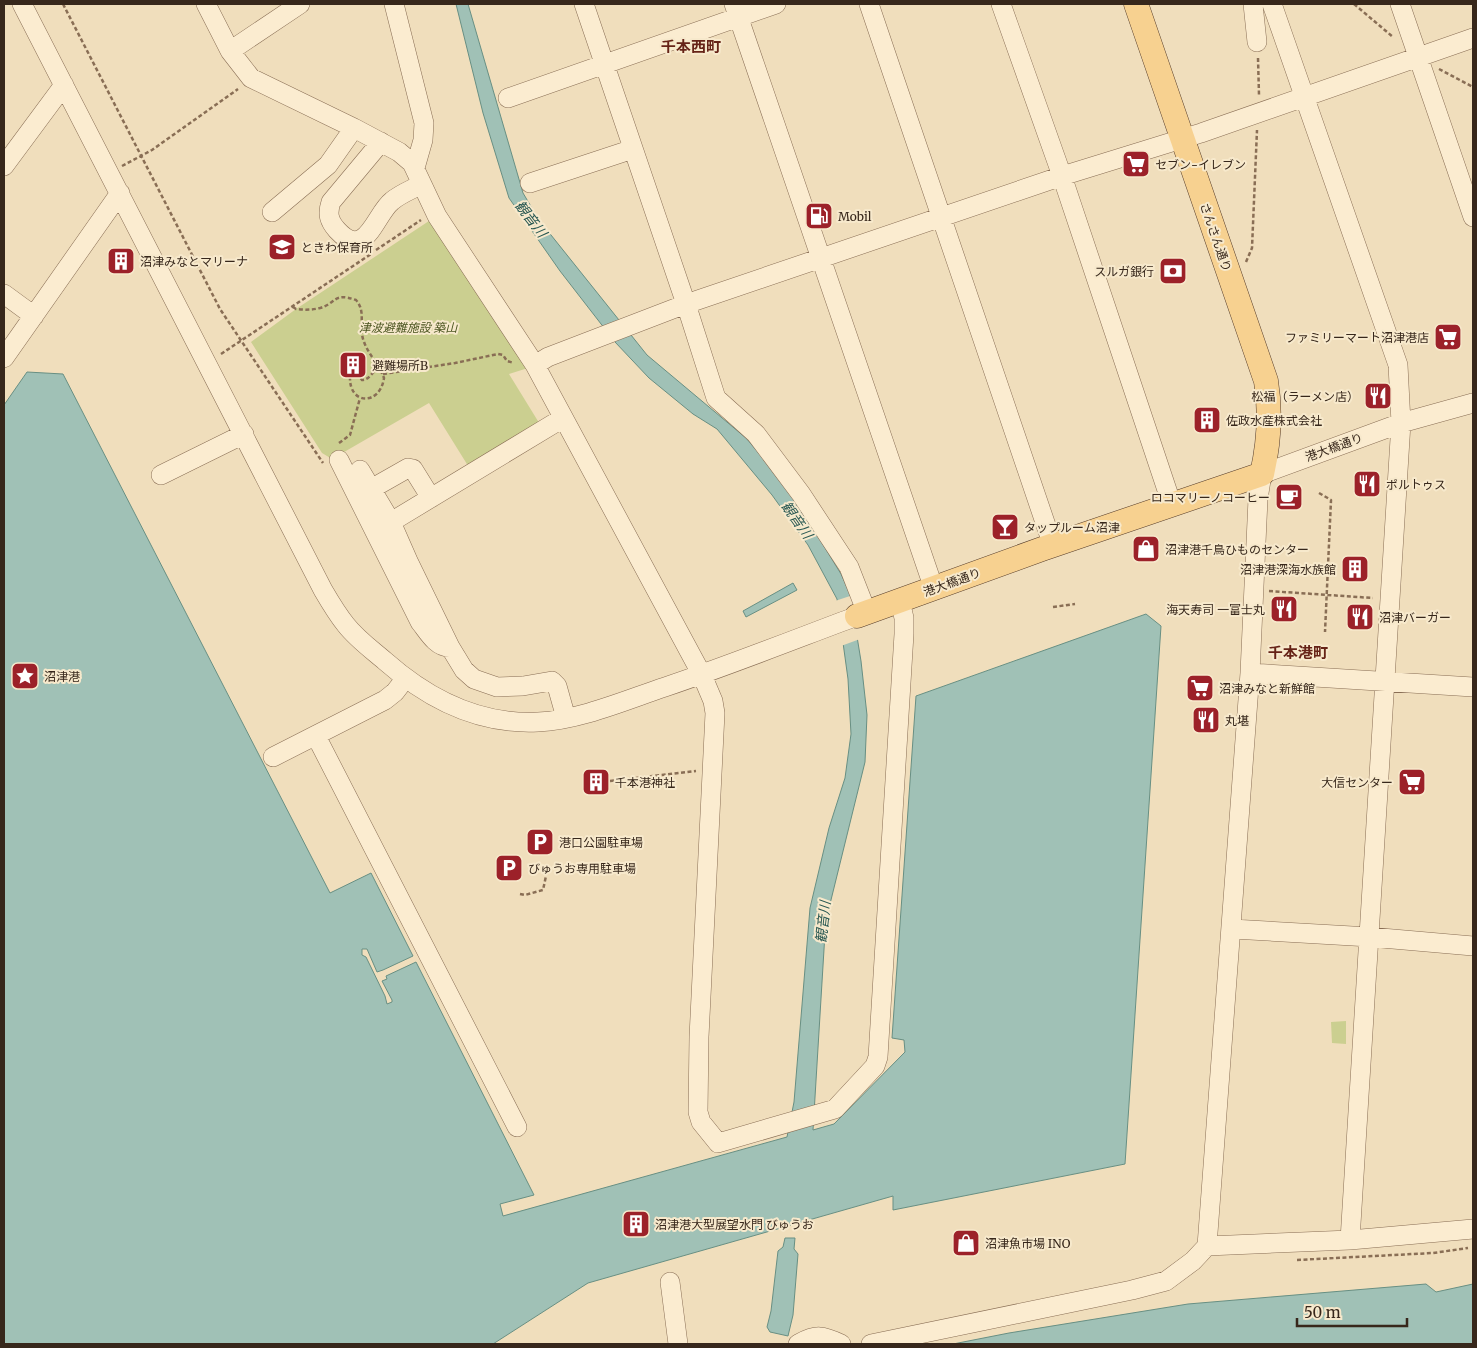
<svg xmlns="http://www.w3.org/2000/svg" width="1477" height="1348" font-family="Merriweather,'Noto Sans JP',serif">
  <style>
    .green { fill: #cbcf90 }
    .water { fill: #a0c1b6; stroke: #688f83 }
    .pier { fill: #f0debc }
    .lines { fill: none; stroke-linecap: round; stroke-linejoin: round }
    .minor-casing { stroke: #896e55; stroke-width: 20 }
    .major-casing { stroke: #563c2a; stroke-width: 25 }
    .path { stroke: #896e55; stroke-width: 2.5; stroke-dasharray: 4 2.5; stroke-linecap: butt }
    .minor { stroke: #fbecd0; stroke-width: 19 }
    .major { stroke: #f7d190; stroke-width: 24 }
    .labels { text-anchor: middle; dominant-baseline: central; stroke-width: 4; stroke-linejoin: round; paint-order: stroke }
    .poi-label { font-size: 12px; fill: #37271b; stroke: #f7e9cc; text-anchor: start }
    .street-label { font-size: 12px; fill: #37271b; stroke: #f7e9cc }
    .park-label { font-size: 12px; font-style: italic; fill: #4b5520; stroke: #f7e9cc }
    .water-label { font-size: 14px; font-style: italic; fill: #295852; stroke: #f7e9cc }
    .quarter-label { font-size: 15px; font-weight: bold; fill: #662317; stroke: #f7e9cc }
  </style>
  <rect width="100%" height="100%" fill="#f0debc"/>
  <path class="green" d="M432 219 528 368 509 374 541 426 470 469 429 403 332 459 322 453 251 342 296 309Z
    M1346 1021V1044L1332 1043 1331 1022Z"/>
  <path class="water" d="M456 4H468L523 193 539 220 647 355 746 438 789 489 841 574 850 594 861 661 867 715 865 762 830 904 825 933 813 1130 834 1124 905 1052 904 1040 892 1038 916 696 1146 614 1161 626 1125 1164 893 1210V1196L588 1283 493 1344H4V405L27 372 63 374 330 893 371 873 413 956 383 970 377 972 367 949H362V955L366 957 385 996 387 1004 392 1002V1000L382 981 387 979 386 976 416 962 534 1195 500 1204 503 1216 787 1137 794 1102 810 908 829 828 845 778 851 734 848 679 837 599 808 545 772 495 717 429 693 414 649 378 615 342 560 271 509 198 483 113Z
    M793 583 797 590 746 617 743 611Z
    M785 1238H795L794 1249 798 1254 793 1315 788 1336 770 1332 767 1327 771 1311 778 1251 783 1247Z
    M1426 1284 1436 1292 1473 1284V1344H953L1009 1333 1188 1304Z"/>
  <path class="pier" d="M853 595 860 639 841 646 835 601Z"/>
  <g class="lines">
    <defs>
      <path id="minor" d="M22 4 323 590C330 602 337 614 346 625 357 639 371 649 385 661 428 699 479 725 538 722 580 720 626 700 665 687 730 665 793 640 857 616
        M206 4 230 51 251 78 354 128 399 152 412 163 437 216 535 365 702 675 713 701 715 713 699 1037 698 1112 701 1122 718 1143 835 1109 875 1066 878 1057 904 634V618L900 601
        M394 4 424 123 423 140 415 168
        M584 4 686 304 716 398 756 434 801 494 849 567 867 613
        M734 4 934 589
        M869 4 1053 546
        M1001 4 1062 176 1172 505
        M1253 4 1257 42
        M1272 4 1398 365 1401 423 1350 1240
        M1400 4 1473 217
        M230 51 300 4
        M508 98 776 4
        M381 142 331 202C327 214 329 221 337 230 366 262 375 214 392 201 400 194 413 189 422 184
        M4 166 64 85
        M530 183 633 149
        M272 212 328 165 354 128
        M4 294 34 316
        M4 358 120 193
        M535 365 548 357 686 304 1062 176 1201 133 1473 38
        M339 460 420 622C428 632 436 647 449 647
        M360 470 391 522 409 563 450 647 464 670 474 679 497 687 523 686 552 681 557 686 566 718
        M161 475 244 434
        M371 489 408 468 413 469 431 498
        M391 522 563 418
        M1250 673 1473 687
        M316 736 517 1127
        M273 757 385 700 395 692 405 679
        M1232 929 1370 937 1473 946
        M1207 1246 1350 1240 1473 1229
        M670 1282 678 1344
        M798 1344C816 1334 823 1335 841 1344
        M871 1344 1132 1290 1166 1281 1193 1261 1207 1246 1250 673 1258 499 1262 474 1401 423 1473 403"/>
      <path id="major" d="M857 616 1042 549 1262 474C1269 443 1271 412 1266 381L1136 4"/>
    </defs>
    <use href="#minor" class="minor-casing"/>
    <use href="#major" class="major-casing"/>
    <path class="path" d="M63 4 220 309 323 463
      M1354 4 1393 37
      M1258 58 1259 95
      M1439 69 1473 87
      M122 166 152 150 238 89
      M376 250 421 220
      M1246 262 1252 248 1257 130
      M293 307 296 309C304 310 312 310 320 308 337 303 333 292 356 300 366 311 359 325 363 339 367 353 379 364 384 378 380 406 349 405 350 377L363 371 364 366H362
      M221 354 371 254
      M357 373 362 380C370 380 372 371 379 368
      M383 374 455 363 498 354 503 355 507 361 514 363
      M339 443 350 435 360 398
      M1319 493 1331 500 1325 632
      M1269 591 1373 598
      M1053 607 1075 604
      M610 781 696 771
      M520 894 525 895 543 890 546 876
      M1297 1260 1433 1253 1468 1248"/>
    <use href="#minor" class="minor"/>
    <use href="#major" class="major"/>
  </g>
  <defs>
    <symbol id="supermarket-square" viewBox="-11 -11 22 22"><rect x="-9" y="-9" width="18" height="18" rx="4" fill="#9c2129" stroke="#f7e9cc"/><path d="M-6-5.5h2.5l.6 2H6L4.5 2H-2.5L-4.4-4H-6ZM-1.5 3.2a1.3 1.3 0 1 0 .1 0ZM3 3.2a1.3 1.3 0 1 0 .1 0Z" fill="#fff"/></symbol>
    <symbol id="fuel-square" viewBox="-11 -11 22 22"><rect x="-9" y="-9" width="18" height="18" rx="4" fill="#9c2129" stroke="#f7e9cc"/><path d="M-5.5-6h7V0h2V4h1.3V-2.5L3-4.5l.8-.8L6-3V5H2.5V1h-1V6h-7ZM-4.2-4.7v3.2H.2V-4.7Z" fill="#fff"/></symbol>
    <symbol id="school-square" viewBox="-11 -11 22 22"><rect x="-9" y="-9" width="18" height="18" rx="4" fill="#9c2129" stroke="#f7e9cc"/><path d="M0-5L7-2L0 1L-7-2ZM-4 1L0 2.5L4 1V4Q0 6-4 4Z" fill="#fff"/></symbol>
    <symbol id="building-square" viewBox="-11 -11 22 22"><rect x="-9" y="-9" width="18" height="18" rx="4" fill="#9c2129" stroke="#f7e9cc"/><path d="M-4-6H4V6H1V3H-1V6H-4ZM-2.5-4.3h1.7v1.8h-1.7ZM.8-4.3h1.7v1.8H.8ZM-2.5-1h1.7V.8h-1.7ZM.8-1h1.7V.8H.8Z" fill="#fff"/></symbol>
    <symbol id="bank-square" viewBox="-11 -11 22 22"><rect x="-9" y="-9" width="18" height="18" rx="4" fill="#9c2129" stroke="#f7e9cc"/><path d="M-6-4H6V4H-6ZM0-2.3a2.3 2.3 0 1 0 0 4.6a2.3 2.3 0 1 0 0-4.6Z" fill="#fff"/></symbol>
    <symbol id="restaurant-square" viewBox="-11 -11 22 22"><rect x="-9" y="-9" width="18" height="18" rx="4" fill="#9c2129" stroke="#f7e9cc"/><path d="M-5-6h1v4h1v-4h1v4h1v-4h1v5L-1.5 .5V6h-2V.5L-5-1ZM5-6V6H3V1.5H1.5Q1.5-4 5-6Z" fill="#fff"/></symbol>
    <symbol id="cafe-square" viewBox="-11 -11 22 22"><rect x="-9" y="-9" width="18" height="18" rx="4" fill="#9c2129" stroke="#f7e9cc"/><path d="M-5.5-4.5H6V0H3Q3 3.5 0 3.5H-2.5Q-5.5 3.5-5.5 0ZM3-3.2v2h1.7v-2ZM-6 4.5H4V6H-6Z" fill="#fff"/></symbol>
    <symbol id="bar-square" viewBox="-11 -11 22 22"><rect x="-9" y="-9" width="18" height="18" rx="4" fill="#9c2129" stroke="#f7e9cc"/><path d="M-6-5H6L.8 .8V4.5H3.5V6h-7V4.5H-.8V.8Z" fill="#fff"/></symbol>
    <symbol id="shop-square" viewBox="-11 -11 22 22"><rect x="-9" y="-9" width="18" height="18" rx="4" fill="#9c2129" stroke="#f7e9cc"/><path d="M-5-2.5h2.3a2.7 3.5 0 0 1 5.4 0H5L5.5 6h-11ZM-1.5-2.5h3a1.5 2.3 0 0 0-3 0Z" fill="#fff"/></symbol>
    <symbol id="sight-square" viewBox="-11 -11 22 22"><rect x="-9" y="-9" width="18" height="18" rx="4" fill="#9c2129" stroke="#f7e9cc"/><path d="M0-6L1.8-2.2L6-1.7L2.9 1.2L3.7 5.4L0 3.3L-3.7 5.4L-2.9 1.2L-6-1.7L-1.8-2.2Z" fill="#fff"/></symbol>
    <symbol id="parking-square" viewBox="-11 -11 22 22"><rect x="-9" y="-9" width="18" height="18" rx="4" fill="#9c2129" stroke="#f7e9cc"/><path d="M-3.5-5.5H1a3.5 3.5 0 0 1 0 7H-1V5.5H-3.5ZM-1-3.4V-.6H.8a1.4 1.4 0 0 0 0-2.8Z" fill="#fff"/></symbol>
  </defs>
  <g fill-rule="evenodd">
    <use href="#supermarket-square" x="1120" y="148" width="32" height="32"/>
    <use href="#fuel-square" x="803" y="200" width="32" height="32"/>
    <use href="#school-square" x="266" y="231" width="32" height="32"/>
    <use href="#building-square" x="105" y="245" width="32" height="32"/>
    <use href="#bank-square" x="1157" y="255" width="32" height="32"/>
    <use href="#supermarket-square" x="1432" y="321" width="32" height="32"/>
    <use href="#building-square" x="337" y="349" width="32" height="32"/>
    <use href="#restaurant-square" x="1362" y="380" width="32" height="32"/>
    <use href="#building-square" x="1191" y="404" width="32" height="32"/>
    <use href="#restaurant-square" x="1351" y="468" width="32" height="32"/>
    <use href="#cafe-square" x="1273" y="481" width="32" height="32"/>
    <use href="#bar-square" x="989" y="511" width="32" height="32"/>
    <use href="#shop-square" x="1130" y="533" width="32" height="32"/>
    <use href="#building-square" x="1339" y="553" width="32" height="32"/>
    <use href="#restaurant-square" x="1268" y="593" width="32" height="32"/>
    <use href="#restaurant-square" x="1344" y="601" width="32" height="32"/>
    <use href="#sight-square" x="9" y="660" width="32" height="32"/>
    <use href="#supermarket-square" x="1184" y="672" width="32" height="32"/>
    <use href="#restaurant-square" x="1190" y="704" width="32" height="32"/>
    <use href="#building-square" x="580" y="766" width="32" height="32"/>
    <use href="#supermarket-square" x="1396" y="766" width="32" height="32"/>
    <use href="#parking-square" x="524" y="826" width="32" height="32"/>
    <use href="#parking-square" x="493" y="852" width="32" height="32"/>
    <use href="#building-square" x="620" y="1208" width="32" height="32"/>
    <use href="#shop-square" x="950" y="1227" width="32" height="32"/>
  </g>
  <g class="labels">
    <g class="poi-label">
      <text x="1155" y="164">セブン-イレブン</text>
      <text x="838" y="216">Mobil</text>
      <text x="301" y="247">ときわ保育所</text>
      <text x="140" y="261">沼津みなとマリーナ</text>
      <text x="1154" y="271" text-anchor="end">スルガ銀行</text>
      <text x="1429" y="337" text-anchor="end">ファミリーマート沼津港店</text>
      <text x="372" y="365">避難場所B</text>
      <text x="1359" y="396" text-anchor="end">松福（ラーメン店）</text>
      <text x="1226" y="420">佐政水産株式会社</text>
      <text x="1386" y="484">ポルトゥス</text>
      <text x="1270" y="497" text-anchor="end">ロコマリーノコーヒー</text>
      <text x="1024" y="527">タップルーム沼津</text>
      <text x="1165" y="549">沼津港千鳥ひものセンター</text>
      <text x="1336" y="569" text-anchor="end">沼津港深海水族館</text>
      <text x="1265" y="609" text-anchor="end">海天寿司 一富士丸</text>
      <text x="1379" y="617">沼津バーガー</text>
      <text x="44" y="676">沼津港</text>
      <text x="1219" y="688">沼津みなと新鮮館</text>
      <text x="1225" y="720">丸堪</text>
      <text x="615" y="782">千本港神社</text>
      <text x="1393" y="782" text-anchor="end">大信センター</text>
      <text x="559" y="842">港口公園駐車場</text>
      <text x="528" y="868">びゅうお専用駐車場</text>
      <text x="655" y="1224">沼津港大型展望水門 びゅうお</text>
      <text x="985" y="1243">沼津魚市場 INO</text>
    </g>
    <g class="street-label">
      <text transform="translate(1216 237) rotate(71)">さんさん通り</text>
      <text transform="translate(1334 447) rotate(-20)">港大橋通り</text>
      <text transform="translate(952 582) rotate(-20)">港大橋通り</text>
    </g>
    <g class="park-label">
      <text x="408" y="327">津波避難施設 築山</text>
    </g>
    <g class="water-label">
      <text transform="translate(531 219) rotate(52)">観音川</text>
      <text transform="translate(797 520) rotate(55)">観音川</text>
      <text transform="translate(823 922) rotate(-84)">観音川</text>
    </g>
    <g class="quarter-label">
      <text x="691" y="46">千本西町</text>
      <text x="1298" y="652">千本港町</text>
    </g>
  </g>
  <rect width="1477" height="1348" fill="none" stroke="#37271b" stroke-width="10"/>
  <path d="M1297 1318v8h110v-8" fill="none" stroke="#37271b" stroke-width="2.5"/>
  <text x="1304" y="1318" font-size="15" fill="#37271b" stroke="#f7e9cc" stroke-width="4" paint-order="stroke">50 m</text>
</svg>
